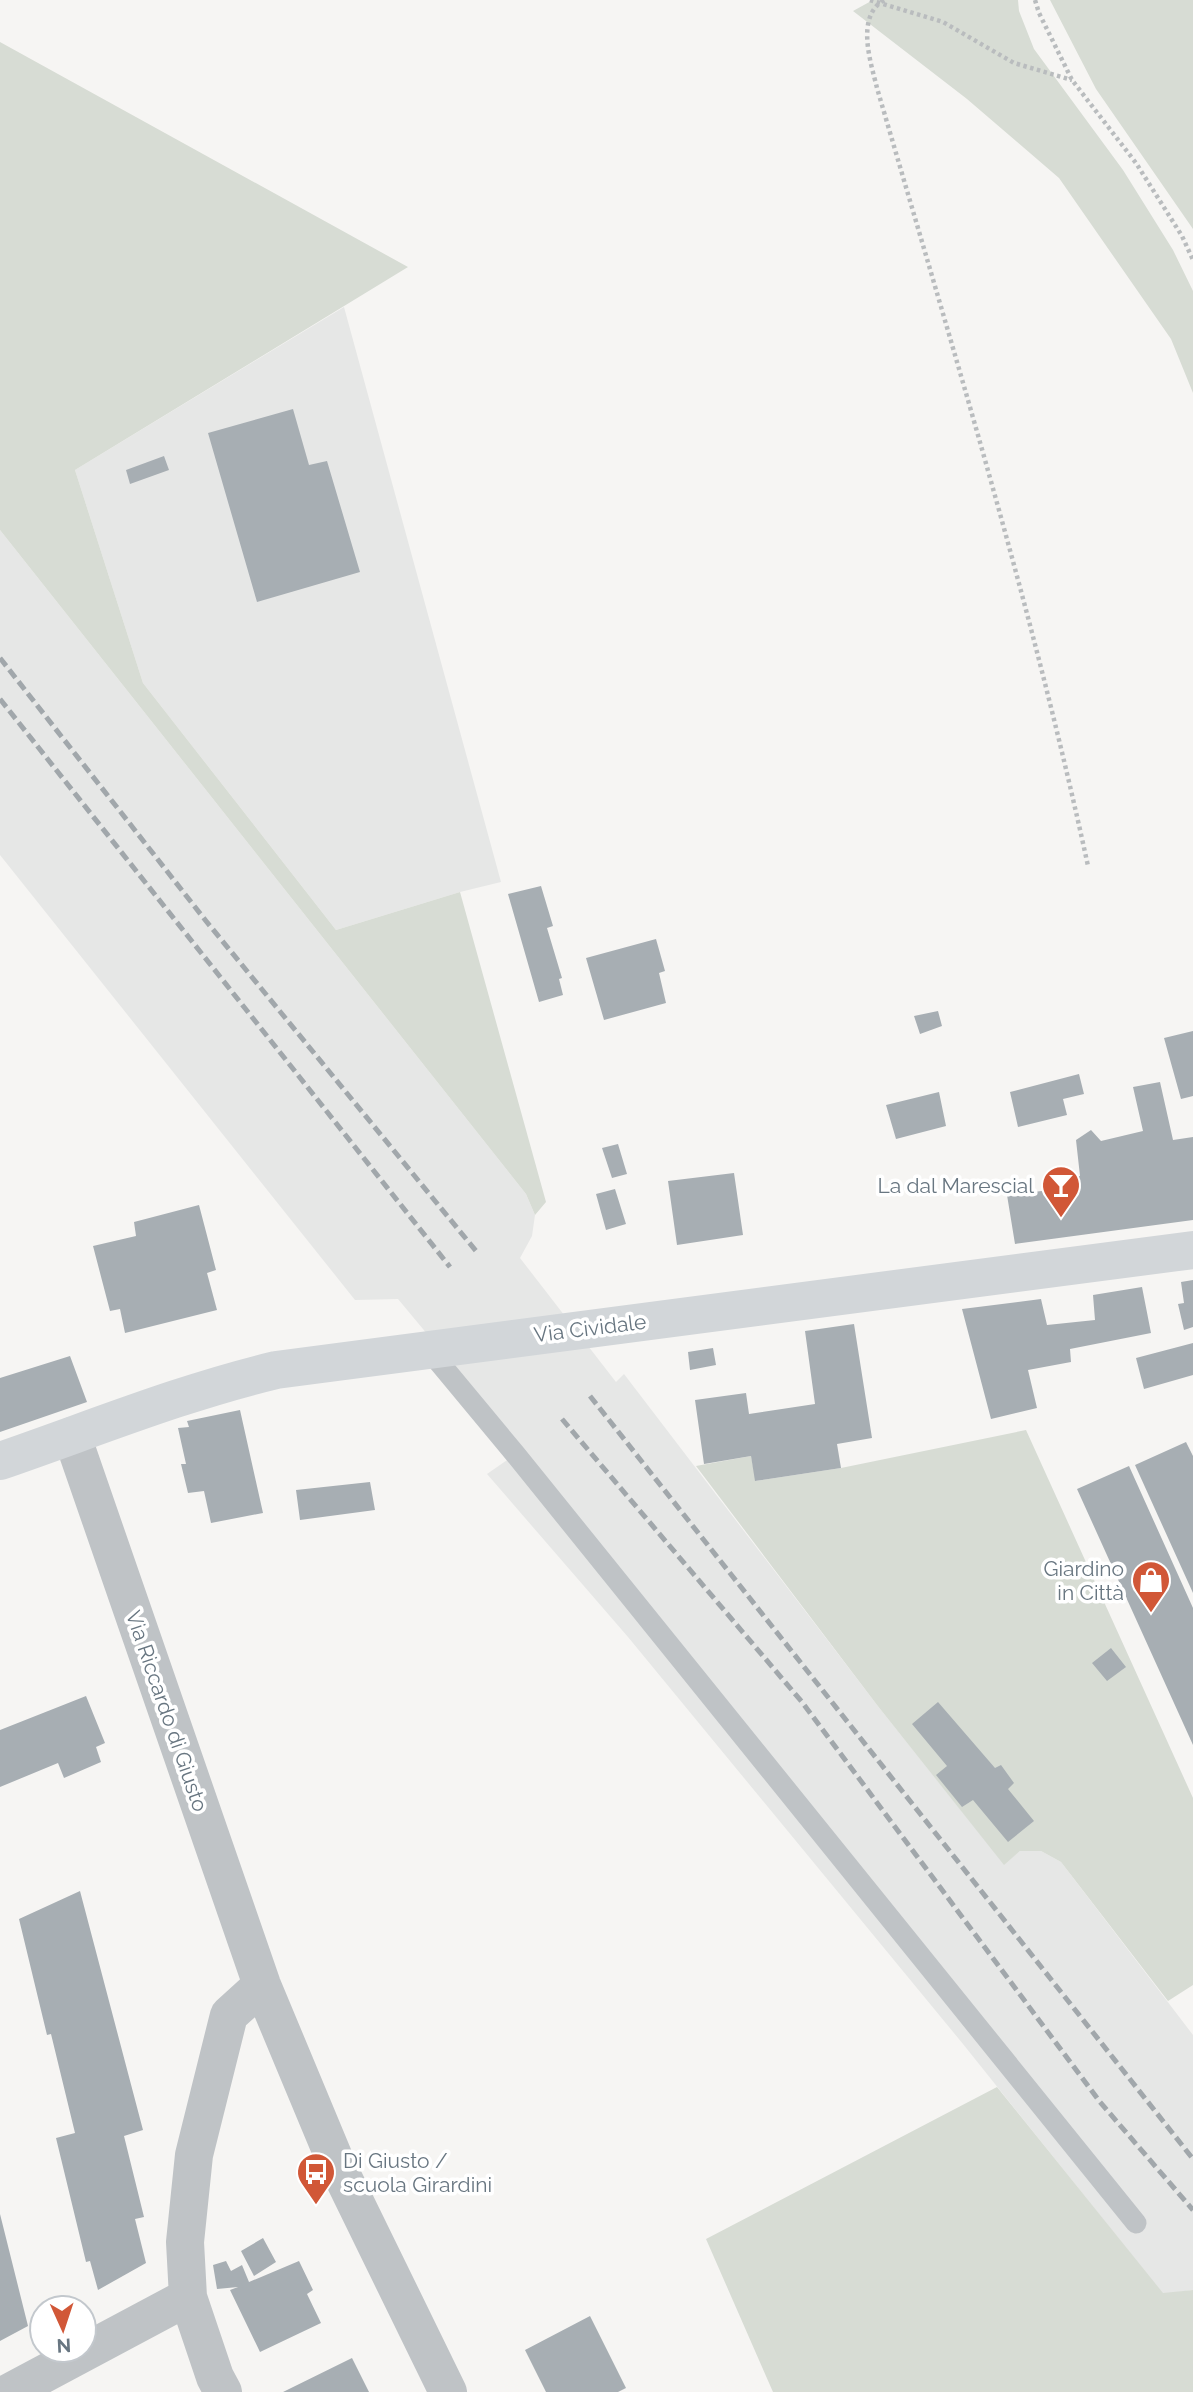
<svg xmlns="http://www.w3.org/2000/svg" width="1193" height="2392" font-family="Raleway,sans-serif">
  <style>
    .built { fill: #e6e7e6 }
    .green { fill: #d7dcd4 }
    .building { fill: #a7aeb3 }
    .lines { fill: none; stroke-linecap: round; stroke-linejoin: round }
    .path { stroke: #b9bcbe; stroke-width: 4.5; stroke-dasharray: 3.5 3.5; stroke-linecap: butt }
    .service { stroke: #bfc3c6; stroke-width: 21 }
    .minor { stroke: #bfc3c6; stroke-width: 38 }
    .primary { stroke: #d2d6d9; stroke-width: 38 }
    .rail { stroke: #a1a7ab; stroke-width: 5; stroke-dasharray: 10 5; stroke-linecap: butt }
    .labels { text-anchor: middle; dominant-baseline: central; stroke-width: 7; stroke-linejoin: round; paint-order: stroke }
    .poi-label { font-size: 21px; fill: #687681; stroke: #fff; text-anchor: end }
    .street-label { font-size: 21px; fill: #687681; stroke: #fff }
  </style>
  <rect width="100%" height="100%" fill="#f6f5f3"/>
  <path class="built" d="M344 307 501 882 460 892 336 930 143 683 75 470Z
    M0 530 526 1194 535 1215 532 1236 520 1258 609 1373 616 1382 624 1374 877 1705 1004 1864 1020 1851H1041L1061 1862 1193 2035V2290L1163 2294 963 2044 628 1637 487 1474 523 1449 398 1299 355 1300 0 855Z"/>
  <path class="green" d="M873 0H1018L1019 11 1034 49 1123 170 1173 250 1193 291V393L1171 339 1059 178 967 99 853 11Z
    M1050 0H1193V229L1096 89Z
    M0 42 408 267 75 470 143 683 336 930 460 892 546 1202 535 1215 526 1194 0 530Z
    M1026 1430 1193 1798V1985L1168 2001 1061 1862 1041 1851H1020L1004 1865 877 1705 696 1466 751 1456 756 1481 841 1468Z
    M997 2087 1163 2293 1193 2290V2392H773L706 2239Z"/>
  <path class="building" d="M293 409 309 465 327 461 360 572 257 602 208 433Z
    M164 456 169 470 130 484 126 470Z
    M541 886 553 926 547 928 562 978 559 979 563 995 539 1002 508 894Z
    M656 939 665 971 659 973 666 1003 604 1020 586 958Z
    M938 1011 942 1026 920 1034 914 1016Z
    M1193 1031V1096L1181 1099 1164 1038Z
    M1079 1074 1084 1094 1063 1099 1067 1115 1018 1127 1010 1092Z
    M1160 1082 1173 1140 1193 1137V1220L1015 1244 1007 1195 1059 1189V1180L1080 1176 1076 1140 1091 1130 1101 1141 1143 1131 1133 1087Z
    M939 1092 946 1126 896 1139 886 1105Z
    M618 1144 627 1174 612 1178 602 1148Z
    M734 1173 743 1235 677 1245 668 1181Z
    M615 1189 626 1224 606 1230 596 1194Z
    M199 1205 216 1270 207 1273 217 1310 125 1333 120 1309 110 1311 93 1246 136 1236 134 1222Z
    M1193 1280V1327L1184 1330 1178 1304 1184 1303 1181 1282Z
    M1142 1287 1151 1333 1070 1349 1071 1362 1028 1370 1037 1408 991 1419 962 1309 1041 1299 1047 1325 1095 1320 1093 1295Z
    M854 1324 872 1438 837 1444 841 1468 755 1481 751 1456 704 1464 695 1400 746 1393 749 1414 815 1404 805 1331Z
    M1193 1343V1375L1144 1389 1136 1358Z
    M713 1348 716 1365 690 1370 688 1352Z
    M70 1356 87 1402 0 1432V1378Z
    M240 1410 263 1513 211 1523 204 1491 188 1493 181 1464H186L178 1428 189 1427 187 1421Z
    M1186 1442 1193 1456V1593L1135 1465Z
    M1129 1466 1193 1608V1745L1077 1489Z
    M370 1482 375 1510 300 1520 296 1490Z
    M1111 1648 1126 1667 1107 1681 1092 1663Z
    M86 1696 105 1743 96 1747 101 1762 64 1778 58 1763 0 1787V1730Z
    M938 1702 995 1768 1001 1765 1014 1783 1008 1789 1034 1821 1008 1842 973 1800 962 1807 936 1775 947 1766 912 1724Z
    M80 1891 143 2130 124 2136 144 2217 135 2219 146 2263 98 2290 90 2261 86 2262 56 2138 75 2133 51 2034 47 2035 19 1919Z
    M0 2214 28 2326 0 2341Z
    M263 2238 276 2262 254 2276 241 2251Z
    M226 2261 231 2271 242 2265 249 2282 299 2261 313 2290 307 2294 321 2323 260 2352 230 2290 238 2287 217 2289 213 2265Z
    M590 2316 626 2388 618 2392H546L525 2350Z
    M352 2358 369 2392H283Z"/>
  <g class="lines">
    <path class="path" d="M870 0 943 22 1014 63 1072 80
      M884 0C855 17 871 63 877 88 952 346 1031 603 1088 866
      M1035 0 1039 13 1072 80 1136 163 1182 236 1193 260"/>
    <path class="service" d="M428 1349 516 1455 1136 2223"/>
    <path class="minor" d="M72 1436 262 1985 337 2165 448 2392
      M10 2392 188 2297
      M223 2392 215 2377 188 2297 185 2242 194 2155 229 2015 262 1985"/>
    <path class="primary" d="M0 1461C93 1429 180 1393 276 1370L1193 1250"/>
    <path class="rail" d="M0 658 206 921 476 1251
      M0 699 450 1267
      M590 1396 1193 2159
      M562 1419 802 1702 1100 2102 1193 2210"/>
  </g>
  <defs>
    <symbol id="bar-pin" viewBox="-11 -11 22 30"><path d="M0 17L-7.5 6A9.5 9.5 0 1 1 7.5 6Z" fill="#d15737" stroke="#fff"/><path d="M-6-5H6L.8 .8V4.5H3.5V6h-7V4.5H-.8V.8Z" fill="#fff"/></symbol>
    <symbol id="shop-pin" viewBox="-11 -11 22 30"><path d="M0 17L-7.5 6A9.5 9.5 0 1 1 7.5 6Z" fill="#d15737" stroke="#fff"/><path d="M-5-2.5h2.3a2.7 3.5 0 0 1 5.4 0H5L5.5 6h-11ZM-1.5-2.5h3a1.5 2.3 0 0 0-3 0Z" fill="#fff"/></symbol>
    <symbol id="bus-pin" viewBox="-11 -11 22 30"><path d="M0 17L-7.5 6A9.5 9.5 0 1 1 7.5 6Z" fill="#d15737" stroke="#fff"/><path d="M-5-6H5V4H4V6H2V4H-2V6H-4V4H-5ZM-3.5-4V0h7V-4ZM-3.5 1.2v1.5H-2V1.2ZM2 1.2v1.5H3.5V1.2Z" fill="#fff"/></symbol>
  </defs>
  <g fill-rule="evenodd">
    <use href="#bar-pin" x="1039" y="1163" width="44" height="60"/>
    <use href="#shop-pin" x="1129" y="1558" width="44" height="60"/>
    <use href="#bus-pin" x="294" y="2150" width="44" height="60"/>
  </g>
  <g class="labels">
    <g class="poi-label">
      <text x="1034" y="1185">La dal Marescial</text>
      <text x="1124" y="1568">Giardino<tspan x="1124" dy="24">in Città</tspan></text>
      <text x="343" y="2160" text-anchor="start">Di Giusto /<tspan x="343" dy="24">scuola Girardini</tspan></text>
    </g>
    <g class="street-label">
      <text transform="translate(590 1328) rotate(-7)">Via Cividale</text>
      <text transform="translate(167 1711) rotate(71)">Via Riccardo di Giusto</text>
    </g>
  </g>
  <g transform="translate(63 2329) rotate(177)"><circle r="33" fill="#ffffff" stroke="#c3c8cd" stroke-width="2"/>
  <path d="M0-5L12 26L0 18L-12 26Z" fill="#d15737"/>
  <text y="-10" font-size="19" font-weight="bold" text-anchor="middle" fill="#687681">N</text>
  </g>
</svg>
